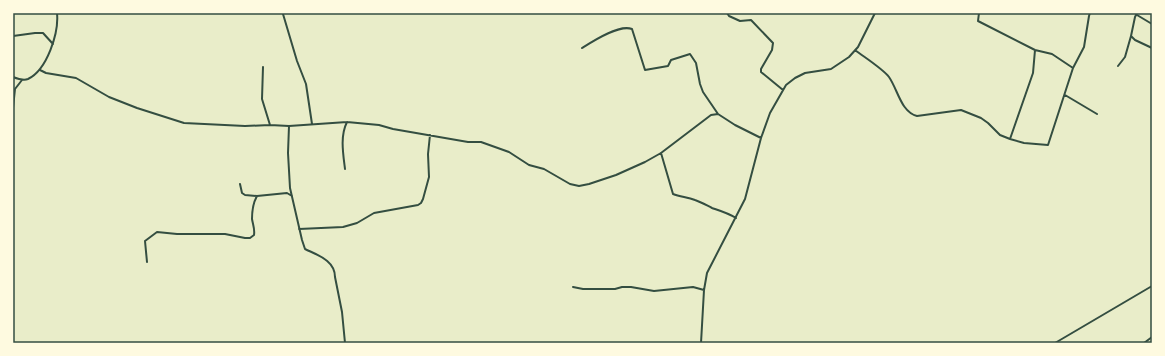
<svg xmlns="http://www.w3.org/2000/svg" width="1165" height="356" font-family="'Source Serif 4',serif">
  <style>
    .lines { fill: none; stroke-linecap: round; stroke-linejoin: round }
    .minor { stroke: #344e41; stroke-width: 2 }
    .neatline { fill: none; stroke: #344e41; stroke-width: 1.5 }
  </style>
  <rect width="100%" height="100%" fill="#e9edc9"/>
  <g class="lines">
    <path class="minor" d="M727 13 729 16 740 21 751 20 773 43 772 50 761 69V72L783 90
      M979 13 978 21 1035 50 1052 54 1073 68
      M1137 13 1135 17 1131 36 1135 40 1152 48
      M283 14 297 61 306 84 312 124
      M1137 15 1152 24
      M13 36 35 33H43L53 44
      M582 48C593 41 619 24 632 29L645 70 668 66 671 60 690 54 696 63 700 84 703 92 718 114
      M855 50C864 57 883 69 889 77 898 90 901 112 917 116L961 110 981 118 988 123 1000 135 1010 139 1024 143 1048 145 1073 68 1084 47 1089 16 1090 13
      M1118 66 1125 57 1131 36
      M263 67 262 99 270 125
      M40 70 46 73 76 78 109 97 137 108 184 123 245 126 270 125 289 126 347 122 379 125 393 129 468 142H481L509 152 529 165 544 169 570 184 579 186 589 184 616 175 645 162 661 153 711 115 718 114 735 125 761 138
      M13 77C18 79 23 81 28 79 47 70 59 33 57 13
      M1065 95 1097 114
      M13 108 15 89 22 80
      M289 126 288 153 290 188 302 240 305 249C317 255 335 260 335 277L342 312 345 343
      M1010 139 1033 73 1035 50
      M661 153 673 194C680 197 687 197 695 200 701 202 706 205 712 208 721 211 728 213 736 218
      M345 169C343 153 340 136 347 122
      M240 184 242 193 245 195 257 196 287 193 292 196
      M299 229 343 227 357 223 374 213 418 205 421 203 423 199 429 177 428 154 430 135
      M147 262 145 241 157 232 177 234H225L245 238H250L254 235C255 229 253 225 252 219 252 211 253 203 257 196
      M573 287 583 289H615L622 287H631L654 291 693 287 704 290
      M701 343 704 290 707 273 745 199 761 138 770 113 786 85 795 78 805 73 831 69 849 57 858 47 875 13
      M1055 343 1152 286
      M1144 343 1152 337"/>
  </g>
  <rect width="1165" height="356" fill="none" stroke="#fefae0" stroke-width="28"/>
  <rect x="14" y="14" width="1137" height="328" class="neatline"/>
</svg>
